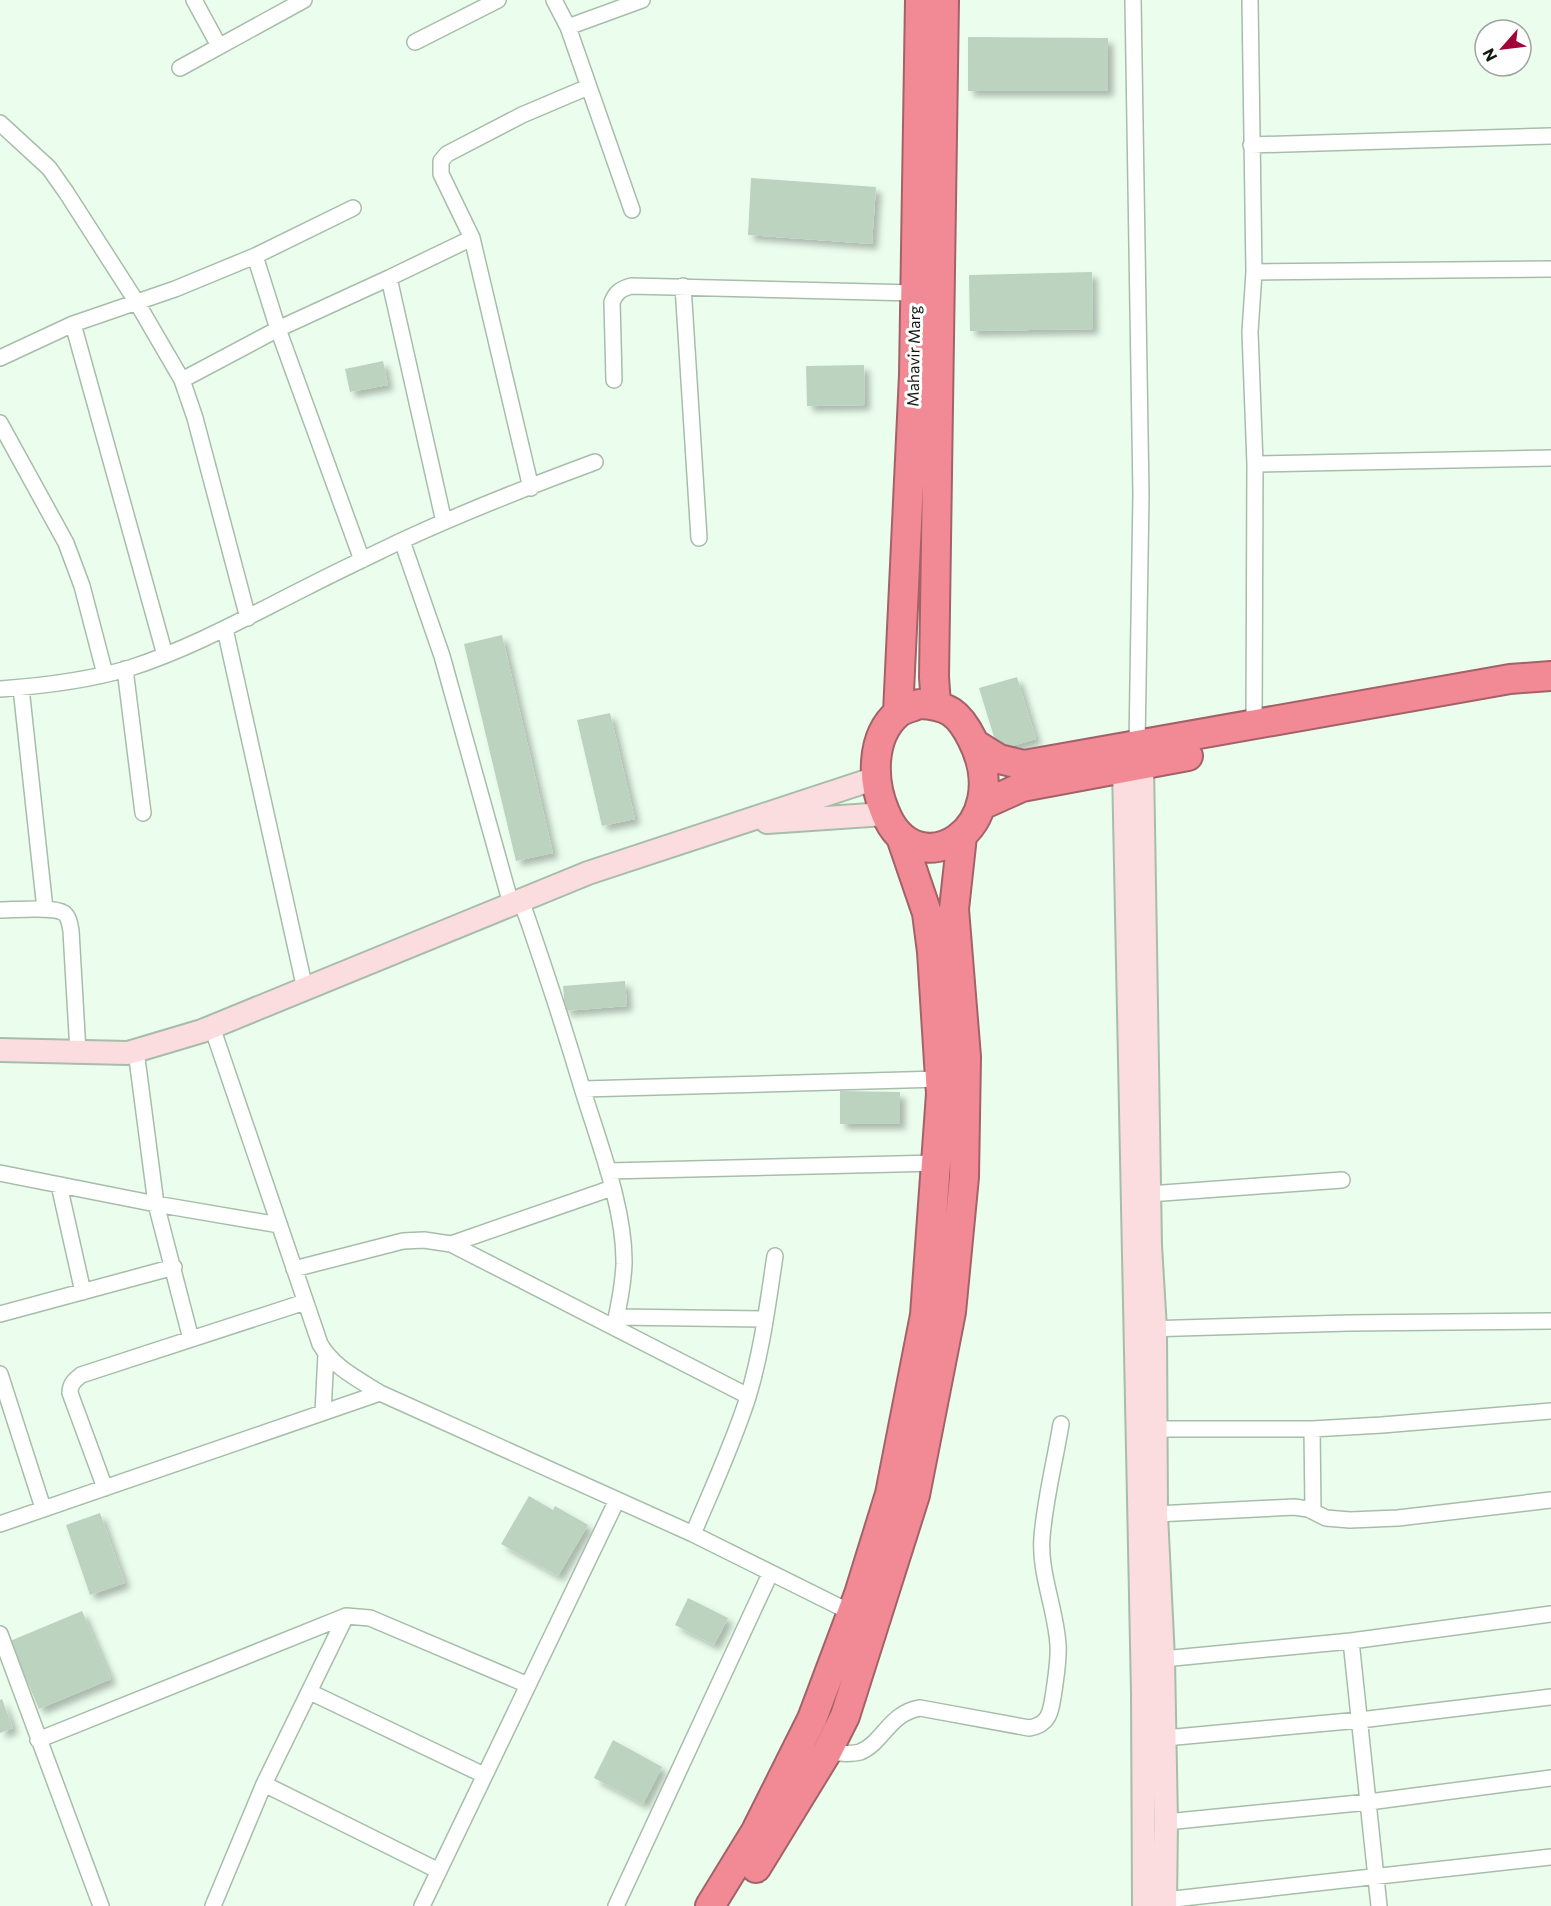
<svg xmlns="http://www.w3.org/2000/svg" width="1551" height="1906" font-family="Commissioner,sans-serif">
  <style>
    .building { fill: #bcd3bf; filter: url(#shadow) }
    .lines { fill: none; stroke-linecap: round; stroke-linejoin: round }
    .street-casing { stroke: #a7bdaa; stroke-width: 18 }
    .secondary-casing { stroke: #a7bdaa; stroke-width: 26 }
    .highway-casing { stroke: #a36267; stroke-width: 32 }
    .street { stroke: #fff; stroke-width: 15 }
    .secondary { stroke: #fbdcdf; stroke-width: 22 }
    .highway { stroke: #f28a95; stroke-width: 28 }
    .labels { text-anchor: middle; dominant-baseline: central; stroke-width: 6; stroke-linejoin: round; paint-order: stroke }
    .street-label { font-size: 16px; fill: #111912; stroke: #fff }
  </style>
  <defs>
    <filter id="shadow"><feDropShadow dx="5.5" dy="5.5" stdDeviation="3" flood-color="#0004"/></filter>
  </defs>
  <rect width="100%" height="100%" fill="#ebfeed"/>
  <path class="building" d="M968 37 1108 38V91H968Z
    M751 178 876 187 872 244 748 235Z
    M1092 272 1093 329 970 331 969 275Z
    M383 361 388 385 350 392 345 369Z
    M864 365 865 405 807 406 806 366Z
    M502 635 553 853 516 861 464 644Z
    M1017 677 1036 739 998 750 979 688Z
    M610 713 635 819 602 826 577 720Z
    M625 981 627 1006 565 1011 563 986Z
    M840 1091 900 1092V1124H840Z
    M529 1496 553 1510 555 1506 588 1525 558 1576 501 1544Z
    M100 1513 125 1583 90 1595 66 1525Z
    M688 1598 728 1618 714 1645 675 1625Z
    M82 1611 111 1679 39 1709 10 1641Z
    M2 1699 13 1728 0 1733V1700Z
    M613 1740 662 1767 643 1804 594 1778Z"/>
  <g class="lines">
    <defs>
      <path id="street" d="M194 0 219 46
        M554 0 568 27 632 210
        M1133 0 1141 494 1137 745
        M1250 0 1254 272 1250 332 1255 464 1254 726
        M568 27 642 0
        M415 42 498 0
        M180 68 304 0
        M0 123 49 168 66 192 136 301 182 380 195 418 248 618
        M1251 145 1551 136
        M472 238 531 488
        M255 256 278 329 362 560
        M1254 272 1551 269
        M683 286 699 538
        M73 324 165 655
        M0 358 73 324 175 289 255 256 353 208
        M182 380 278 329 389 278
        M614 380 612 302C616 292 621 289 631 286L915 293
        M0 423 66 543 82 586 105 674
        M1255 464 1551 458
        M444 522 389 278 472 238 441 174V161L447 154 522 115 588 87
        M402 541 442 656 511 904
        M225 629 305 989
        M125 669 143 813
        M21 688 45 909
        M0 689C42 686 90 680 130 668 192 648 249 616 307 587 338 571 370 556 401 541 464 512 530 486 595 462
        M521 900C543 963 564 1027 583 1091 599 1143 625 1209 624 1264 623 1286 619 1306 614 1327
        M0 910C14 910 53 906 64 913 69 917 70 925 71 931L78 1052
        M212 1027 320 1344C333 1367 358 1379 380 1393L693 1534 852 1613
        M136 1051 156 1204 191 1339
        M583 1089 940 1079
        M608 1171 937 1163
        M0 1173 156 1204 279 1225
        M59 1185 83 1292
        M1149 1194 1342 1180
        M451 1244 612 1188
        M294 1269 403 1241 424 1240 451 1244 748 1396
        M0 1314 174 1267
        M616 1317 765 1319
        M1146 1329 1349 1323 1551 1321
        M0 1374 43 1508
        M323 1412 326 1354
        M1155 1429H1312L1382 1425 1551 1411
        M1312 1429 1313 1511
        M105 1488 70 1393C70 1384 74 1381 81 1375L305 1302
        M1156 1514 1294 1507 1308 1509 1326 1518 1350 1520 1398 1518 1551 1500
        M0 1524 380 1393
        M693 1534C712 1489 733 1444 748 1397 762 1351 768 1302 775 1256
        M0 1634 101 1906
        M1351 1641 1379 1906
        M1163 1659 1351 1641 1551 1614
        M310 1692 484 1775
        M1165 1738 1360 1720 1551 1697
        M38 1740 346 1616 370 1618 528 1685
        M827 1752C837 1753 850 1755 860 1752 883 1743 889 1713 920 1708L1029 1728C1051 1725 1051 1709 1054 1691 1056 1676 1059 1660 1058 1645 1056 1609 1039 1573 1042 1537 1045 1499 1055 1461 1061 1424
        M264 1784 439 1871
        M1166 1822 1369 1802 1551 1778
        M1165 1900 1551 1857
        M213 1906 264 1784 346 1616
        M422 1906 617 1500
        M616 1906 770 1574"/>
      <path id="secondary" d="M1142 765 1150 1245 1155 1329 1156 1514 1163 1659 1166 1822 1165 1906
        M1124 768 1143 1693 1144 1906
        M767 822 885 814
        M0 1050 128 1053 202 1031 588 873 876 778"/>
      <path id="highway" d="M919 704C948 705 959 713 972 739 1018 829 916 890 885 812 872 782 870 737 898 713 903 709 913 707 919 704Z
        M936 704 934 677 944 0
        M898 713 914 375 920 0
        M975 744 999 759 1024 765 1510 679 1551 676
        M982 805 1022 787 1188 756
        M756 1868 827 1752 845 1716 915 1495 951 1312 964 1177 966 1057 954 909 962 836
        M710 1906 756 1831 812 1719 859 1594 890 1494 925 1315 941 1094 932 952 927 913 901 837"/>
    </defs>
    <use href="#street" class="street-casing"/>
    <use href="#secondary" class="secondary-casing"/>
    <use href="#highway" class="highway-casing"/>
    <use href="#street" class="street"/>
    <use href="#secondary" class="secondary"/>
    <use href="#highway" class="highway"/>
  </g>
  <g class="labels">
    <g class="street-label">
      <text transform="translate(913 356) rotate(-89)">Mahavir Marg</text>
    </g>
  </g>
  <g transform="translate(1503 48) rotate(242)"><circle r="28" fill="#ffffff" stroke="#a0a3a0" stroke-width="1.5"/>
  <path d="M0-4.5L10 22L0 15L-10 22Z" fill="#a20237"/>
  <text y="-9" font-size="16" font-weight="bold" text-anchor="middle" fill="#111912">N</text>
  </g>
</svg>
